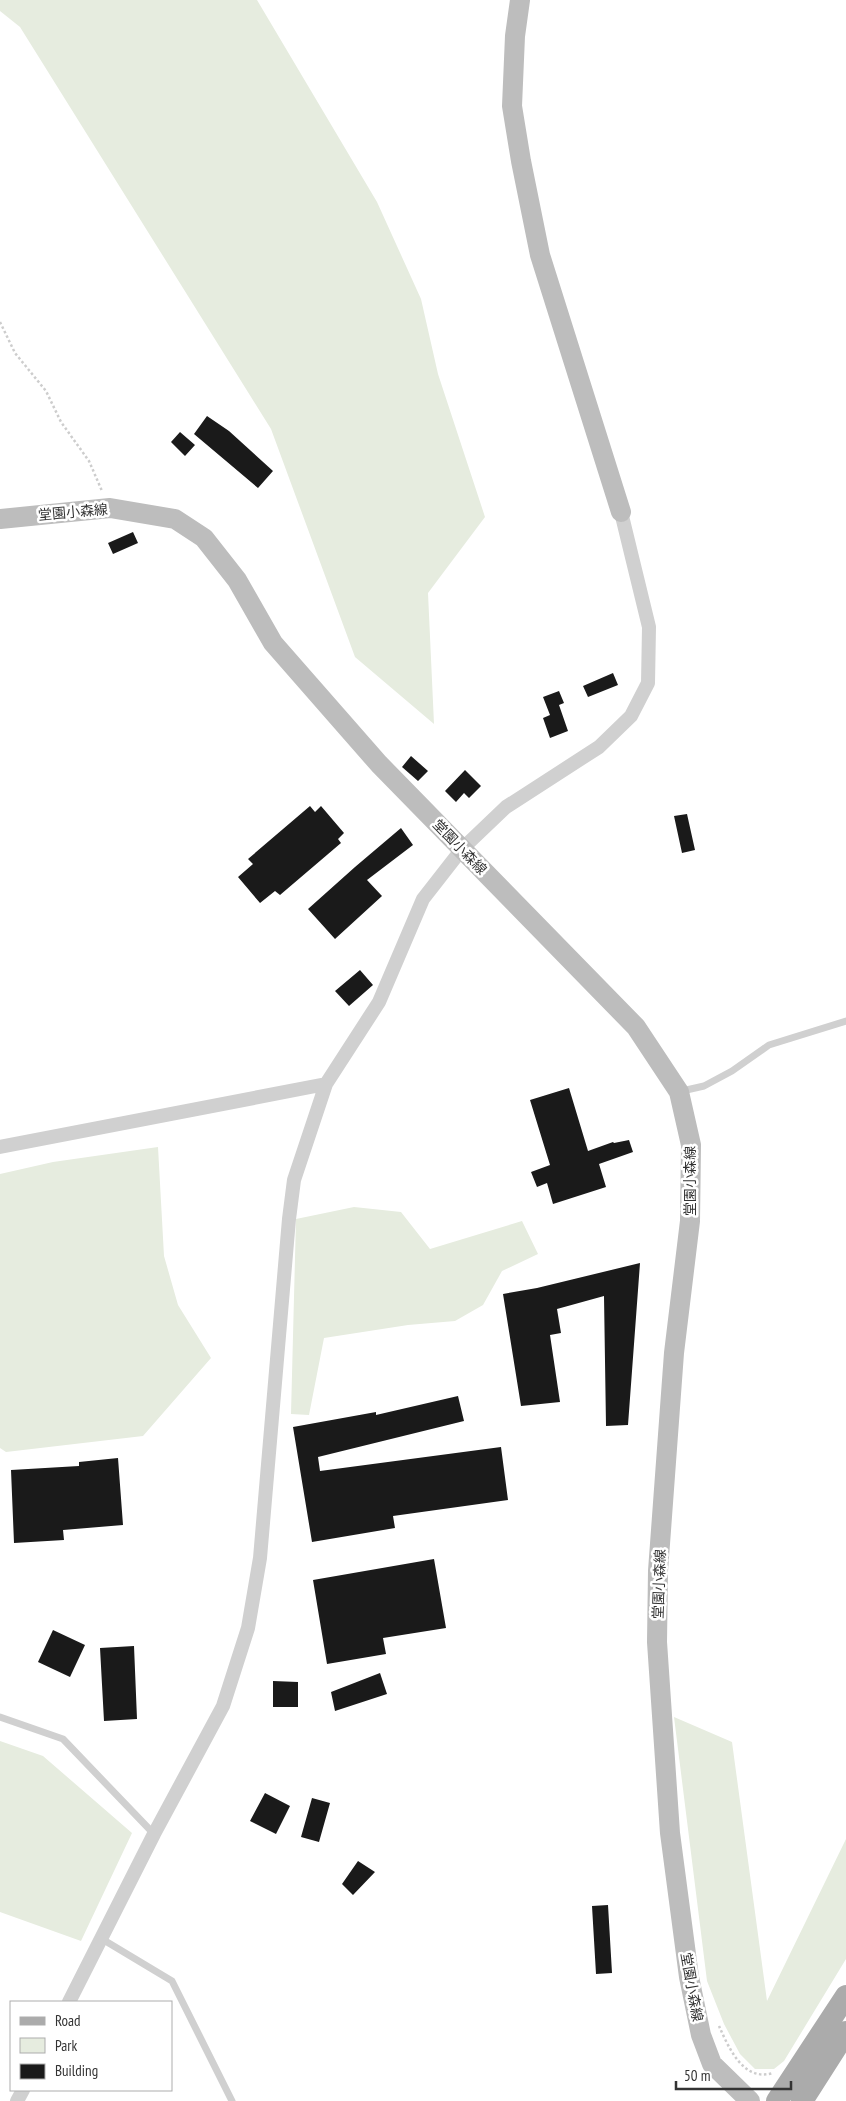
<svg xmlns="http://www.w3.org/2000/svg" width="846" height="2101" font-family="'PT Sans Narrow','Noto Sans JP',sans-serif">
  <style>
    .green { fill: #e6ecdf }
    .building { fill: #1a1a1a }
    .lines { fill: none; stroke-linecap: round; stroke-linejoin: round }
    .path { stroke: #cdcdcd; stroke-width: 2.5; stroke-dasharray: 2.5 2.5; stroke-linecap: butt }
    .lane { stroke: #d0d0d0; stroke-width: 7 }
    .street { stroke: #d0d0d0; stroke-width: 14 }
    .secondary { stroke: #bdbdbd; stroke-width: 20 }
    .primary { stroke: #ababab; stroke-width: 22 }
    .labels { text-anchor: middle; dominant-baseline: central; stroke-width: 5; stroke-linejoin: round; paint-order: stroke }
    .street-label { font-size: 14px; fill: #333; stroke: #fff }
  </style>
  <rect width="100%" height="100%" fill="#fff"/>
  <path class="green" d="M0 0H257L377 202 421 299 438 374 485 517 428 593 434 724 355 657 271 429 20 27 0 11Z
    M158 1147 164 1256 178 1305 211 1358 143 1436 6 1452 0 1448V1174L53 1162Z
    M354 1207 401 1212 430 1249 522 1221 538 1254 502 1271 483 1305 455 1321 408 1325 324 1338 309 1415 291 1414 296 1219Z
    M674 1717 732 1742 767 2001 846 1839V1959L784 2061 774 2069H755L740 2054 724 2024 707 1981Z
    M0 1741 43 1756 132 1833 81 1941 0 1912Z"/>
  <path class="building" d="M207 416 229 431 273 471 258 488 194 434Z
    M180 432 195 445 185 456 171 442Z
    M133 532 138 543 113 554 108 543Z
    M613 673 618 685 588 697 583 686Z
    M559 691 564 703 559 705 568 731 550 738 543 718 550 715 543 697Z
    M411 756 428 771 418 781 402 767Z
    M465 770 481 786 469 798 464 793 456 802 445 791Z
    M310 806 315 812 321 806 344 833 338 839 341 843 280 895 275 891 260 903 238 877 253 864 248 859Z
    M687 814 695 850 682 853 674 816Z
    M401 828 413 845 367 880 382 896 335 939 308 909 355 867Z
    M360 970 373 985 349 1006 335 991Z
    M569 1088 588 1151 613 1142 614 1143 629 1140 633 1152 599 1164 606 1187 553 1204 547 1183 537 1187 531 1172 550 1165 530 1100Z
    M640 1263 628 1425 606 1426 604 1296 557 1309 561 1333 550 1335 560 1402 521 1406 503 1294 537 1288Z
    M458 1396 464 1421 318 1457 320 1471 501 1447 508 1500 393 1516 395 1528 312 1542 293 1427 376 1412V1415Z
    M118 1458 123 1525 63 1530 64 1540 14 1543 11 1470 79 1466V1462Z
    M434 1559 446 1628 383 1638 386 1654 327 1664 313 1580Z
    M53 1630 85 1645 70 1677 38 1662Z
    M134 1646 137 1719 104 1721 100 1648Z
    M380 1673 387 1694 335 1711 331 1692Z
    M273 1681 298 1682V1707H273Z
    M265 1793 290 1806 276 1834 250 1821Z
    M312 1798 330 1803 319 1842 301 1837Z
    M358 1861 375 1872 353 1895 342 1884Z
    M608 1905 612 1973 596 1974 592 1906Z"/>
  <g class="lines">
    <path class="path" d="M0 322 15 353 46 391 61 422 89 461 102 491
      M719 2026C729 2048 743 2082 773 2073"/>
    <path class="lane" d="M682 1091 704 1086 732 1071 769 1045 846 1021
      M0 1717 63 1739 154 1834
      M102 1939 172 1981 232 2101"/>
    <path class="street" d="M0 1147 326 1084
      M69 2002 154 1834 223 1706 248 1628 260 1558 289 1219 294 1180 326 1084 379 1002 423 899 462 849 506 807 599 747 631 716 648 683 649 627 621 512
      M17 2101 23 2090"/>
    <path class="secondary" d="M520 0 515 36 512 106 521 161 540 255 621 512
      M0 519 110 508 175 519 204 538 237 580 273 643 379 764 636 1027 679 1092 691 1145 690 1221 674 1353 658 1571 657 1642 670 1833 689 1977 701 2035 712 2064 750 2101"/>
    <path class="primary" d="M777 2101 846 1996
      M802 2101 846 2032"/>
  </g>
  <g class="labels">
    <g class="street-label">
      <text transform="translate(73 512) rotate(-5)">堂園小森線</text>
      <text transform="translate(460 847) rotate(46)">堂園小森線</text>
      <text transform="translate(690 1181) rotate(-90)">堂園小森線</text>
      <text transform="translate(659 1584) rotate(-88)">堂園小森線</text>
      <text transform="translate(692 1987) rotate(80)">堂園小森線</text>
    </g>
  </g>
  <rect x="10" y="2001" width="162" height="90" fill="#ffffff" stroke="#adadad"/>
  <rect x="20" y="2017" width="25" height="8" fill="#ababab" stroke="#adadad"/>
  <text x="55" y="2026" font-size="15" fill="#333333">Road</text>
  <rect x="20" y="2038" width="25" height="15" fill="#e6ecdf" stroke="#adadad"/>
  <text x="55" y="2051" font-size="15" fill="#333333">Park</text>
  <rect x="20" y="2064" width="25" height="15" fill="#1a1a1a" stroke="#adadad"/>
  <text x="55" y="2076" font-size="15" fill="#333333">Building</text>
  <path d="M676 2081v8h115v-8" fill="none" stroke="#333333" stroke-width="2.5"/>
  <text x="684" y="2081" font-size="15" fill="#333333" stroke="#ffffff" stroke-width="4" paint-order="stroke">50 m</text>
</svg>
